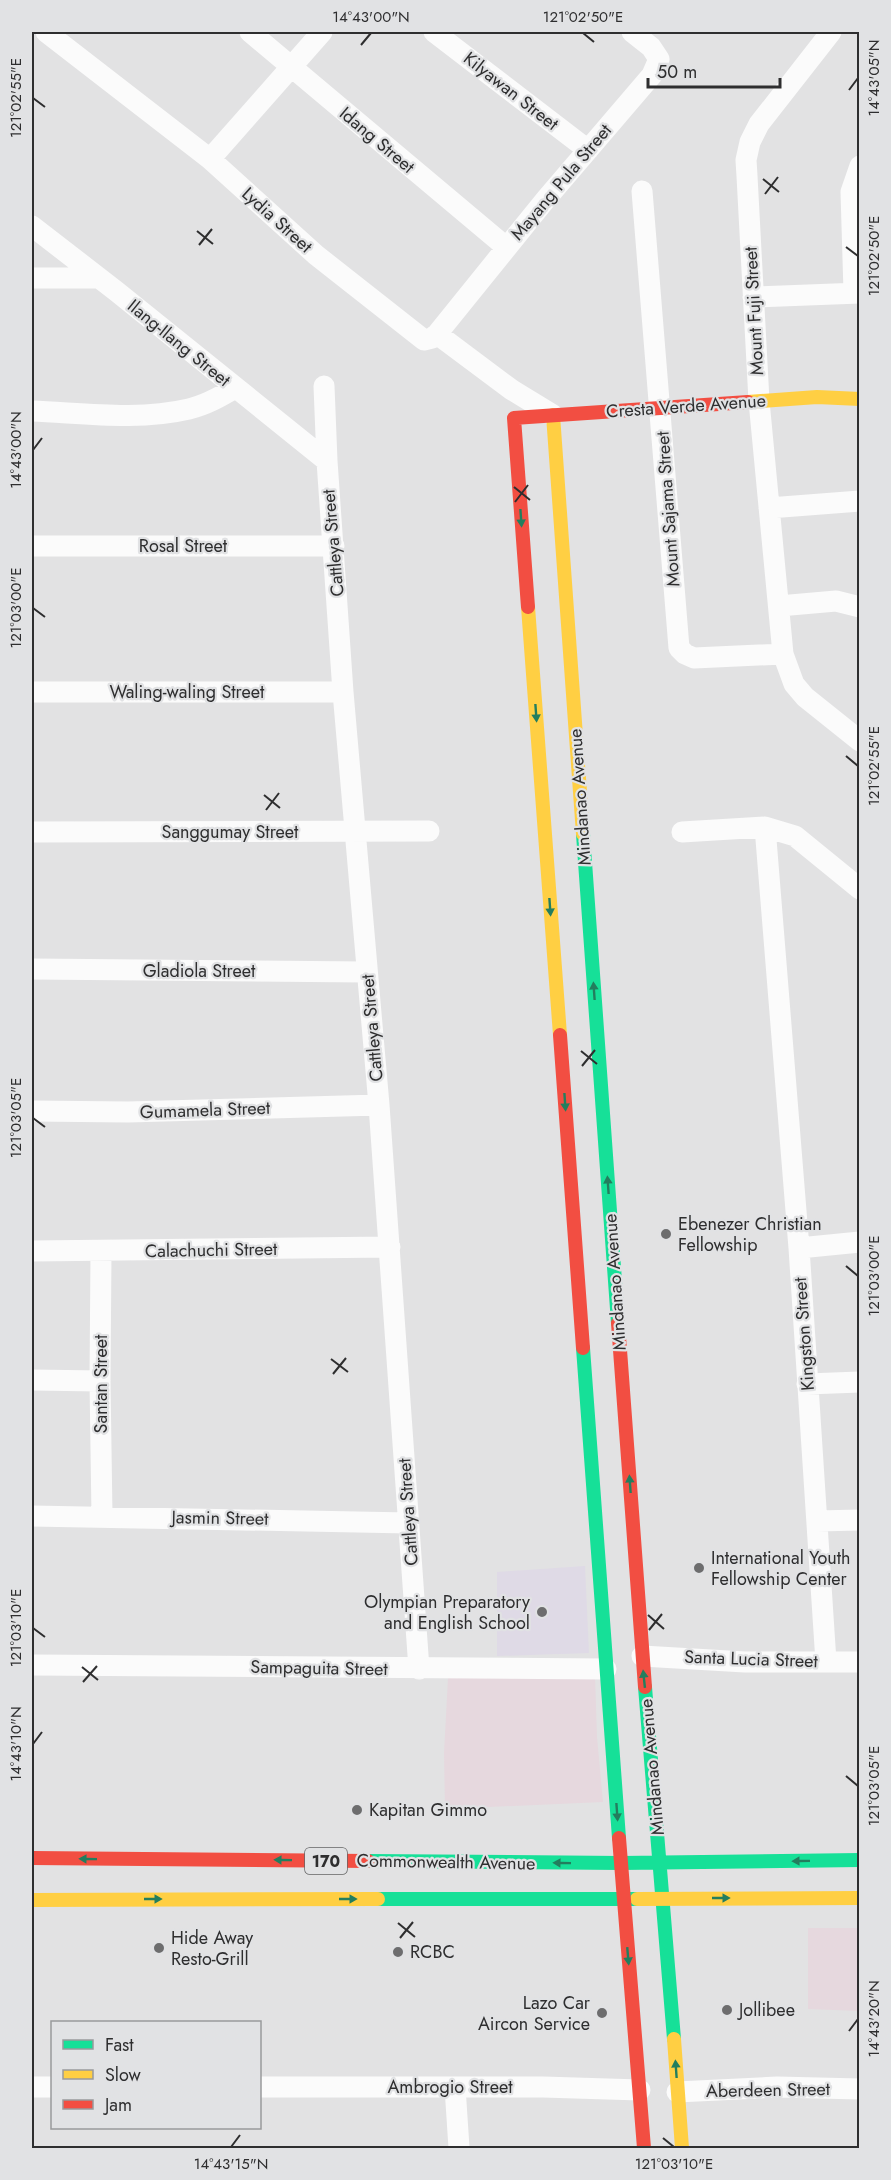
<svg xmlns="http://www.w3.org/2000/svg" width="891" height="2180" font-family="Jost,sans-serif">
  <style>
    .commercial { fill: #e6d8de }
    .education { fill: #dfdae6 }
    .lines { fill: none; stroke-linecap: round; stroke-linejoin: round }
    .street { stroke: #fbfbfb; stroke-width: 21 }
    .fast { stroke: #16e098; stroke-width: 14 }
    .slow { stroke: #ffcf43; stroke-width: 14 }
    .jam { stroke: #f24e42; stroke-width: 14 }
    .oneway { fill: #237e5e }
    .ticks { fill: none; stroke: #2e2e2f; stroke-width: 2 }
    .poi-dot { fill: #6d6d6e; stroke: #e1e2e4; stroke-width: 2 }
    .labels { text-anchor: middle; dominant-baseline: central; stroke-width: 4.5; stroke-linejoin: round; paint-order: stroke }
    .shield { fill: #e1e2e4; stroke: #646465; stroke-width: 1.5 }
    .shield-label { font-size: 16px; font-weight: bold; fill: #2e2e2f }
    .street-label { font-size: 18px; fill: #2e2e2f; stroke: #e1e2e4 }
    .poi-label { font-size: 18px; fill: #2e2e2f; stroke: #e1e2e4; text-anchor: start }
    .neatline { fill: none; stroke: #2e2e2f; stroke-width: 2 }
    .ticks-label { font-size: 15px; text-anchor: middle; fill: #2e2e2f }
  </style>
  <rect width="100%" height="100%" fill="#e2e2e3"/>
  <path class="commercial" d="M595 1675 597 1737 603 1802 445 1809 444 1753 448 1678Z
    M808 1928H859V2011L808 2009Z"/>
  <path class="education" d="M585 1566 589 1653 497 1656V1572Z"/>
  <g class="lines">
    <path class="street" d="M46 32 210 159 316 255 424 340 432 338 437 334 546 199 652 75 659 59 651 47 632 32
      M250 32 506 247
      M434 32 588 150
      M831 32 759 124 750 142 746 160 747 176 759 401 783 654 794 684 805 697 860 741
      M210 159 322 32
      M642 191 679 648 685 654 694 658 783 654
      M32 226 116 291 327 461
      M32 278H99
      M854 292 851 192 860 166
      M753 297 860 293
      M437 334 512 390 553 415
      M324 386 327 461 343 692 379 1105 419 1669
      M32 411C83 413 138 421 189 409 206 405 220 397 235 388
      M769 508 860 501
      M32 546H334
      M779 606 836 601 860 607
      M32 692H343
      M765 827 799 1248 826 1662
      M32 832 429 831
      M682 832 765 827 795 836 860 889
      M32 969 366 972
      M32 1111 128 1112 379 1105
      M799 1248 860 1242
      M32 1251 390 1247
      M101 1252 100 1381 102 1516
      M32 1380 100 1381
      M807 1384 860 1382
      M32 1516 409 1523
      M817 1521 860 1520
      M642 1656 745 1662H860
      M32 1665 606 1669
      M32 2087H52
      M260 2087H543L640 2090
      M455 2087 459 2148
      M677 2092 777 2087 860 2089"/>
    <path class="fast" d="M583 834 618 1323
      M583 1348 619 1838
      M645 1687 674 2039
      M368 1861 621 1863 860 1860
      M378 1899H637"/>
    <path class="slow" d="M748 402 817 397 860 399
      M553 415 583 834
      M528 607 560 1035
      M637 1899 860 1898
      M32 1900 378 1899
      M674 2039 682 2148"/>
    <path class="jam" d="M528 607 514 418 748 402
      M560 1035 583 1348
      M618 1323 645 1687
      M619 1838 644 2148
      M32 1858 368 1861"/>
  </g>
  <defs><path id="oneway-solid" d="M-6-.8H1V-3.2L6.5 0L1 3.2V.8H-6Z" transform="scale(1.5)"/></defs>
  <g class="oneway">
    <use href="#oneway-solid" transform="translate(521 518) rotate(86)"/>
    <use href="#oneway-solid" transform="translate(536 713) rotate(86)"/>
    <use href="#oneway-solid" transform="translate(550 907) rotate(86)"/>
    <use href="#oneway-solid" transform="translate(594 991) rotate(-94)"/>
    <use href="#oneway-solid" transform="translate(565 1102) rotate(86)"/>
    <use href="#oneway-solid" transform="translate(608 1185) rotate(-94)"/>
    <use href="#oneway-solid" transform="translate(630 1484) rotate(-94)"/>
    <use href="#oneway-solid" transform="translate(644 1679) rotate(-96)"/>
    <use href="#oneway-solid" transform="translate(617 1812) rotate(86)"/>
    <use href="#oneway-solid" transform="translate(88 1859) rotate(-179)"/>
    <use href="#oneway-solid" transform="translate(283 1860) rotate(-179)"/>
    <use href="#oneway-solid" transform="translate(801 1861) rotate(179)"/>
    <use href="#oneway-solid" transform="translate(562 1863) rotate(-179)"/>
    <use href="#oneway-solid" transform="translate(721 1898)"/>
    <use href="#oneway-solid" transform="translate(153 1899)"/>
    <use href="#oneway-solid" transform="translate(348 1899)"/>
    <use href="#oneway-solid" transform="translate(628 1956) rotate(85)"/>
    <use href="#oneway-solid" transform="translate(676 2069) rotate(-94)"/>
  </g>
  <path class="ticks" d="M583 33 594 42M361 45 371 33M849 90 858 78M33 98 45 107M763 179 779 192M765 194 778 177M197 231 213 244M199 245 212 229M846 247 858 256M33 450 42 438M514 487 530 500M515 502 528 485M33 608 45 617M846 756 858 766M264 795 280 808M266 810 279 793M581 1051 597 1064M582 1066 595 1050M33 1118 45 1127M846 1266 858 1276M331 1359 348 1372M333 1374 346 1358M648 1615 664 1629M33 1628 45 1637M649 1630 662 1614M82 1667 98 1680M83 1682 97 1666M33 1744 42 1732M846 1776 858 1786M398 1923 415 1937M400 1938 413 1922M849 2031 858 2019M663 2138 674 2147M231 2147 240 2135"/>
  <g class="poi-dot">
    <circle cx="666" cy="1234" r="6"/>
    <circle cx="699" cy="1568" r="6"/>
    <circle cx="542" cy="1612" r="6"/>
    <circle cx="357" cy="1810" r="6"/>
    <circle cx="159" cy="1948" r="6"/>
    <circle cx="398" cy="1952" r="6"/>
    <circle cx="727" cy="2010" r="6"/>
    <circle cx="602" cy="2013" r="6"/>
  </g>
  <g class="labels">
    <rect class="shield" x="305" y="1848" width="42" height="26" rx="4.5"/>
    <g class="shield-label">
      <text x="326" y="1861">170</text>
    </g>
    <g class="street-label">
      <text transform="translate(511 91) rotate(38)">Kilyawan Street</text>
      <text transform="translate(377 140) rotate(40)">Idang Street</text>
      <text transform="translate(561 182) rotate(-50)">Mayang Pula Street</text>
      <text transform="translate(277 220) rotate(42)">Lydia Street</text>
      <text transform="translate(754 311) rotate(-93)">Mount Fuji Street</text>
      <text transform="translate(179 343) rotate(39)">Ilang-Ilang Street</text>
      <text transform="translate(686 406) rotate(-4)">Cresta Verde Avenue</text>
      <text transform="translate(668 509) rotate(-94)">Mount Sajama Street</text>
      <text transform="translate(333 543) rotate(-95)">Cattleya Street</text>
      <text x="183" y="546">Rosal Street</text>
      <text x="187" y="692">Waling-waling Street</text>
      <text transform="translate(580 797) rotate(-94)">Mindanao Avenue</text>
      <text x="230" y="832">Sanggumay Street</text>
      <text x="199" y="971">Gladiola Street</text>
      <text transform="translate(372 1028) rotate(-95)">Cattleya Street</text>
      <text transform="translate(205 1110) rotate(-2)">Gumamela Street</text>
      <text transform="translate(211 1250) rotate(-1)">Calachuchi Street</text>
      <text transform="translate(615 1282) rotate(-94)">Mindanao Avenue</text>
      <text transform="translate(804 1334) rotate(-94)">Kingston Street</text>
      <text transform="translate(101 1384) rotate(-90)">Santan Street</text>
      <text transform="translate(408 1512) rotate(-94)">Cattleya Street</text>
      <text transform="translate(220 1518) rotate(1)">Jasmin Street</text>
      <text transform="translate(751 1659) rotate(2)">Santa Lucia Street</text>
      <text transform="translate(319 1668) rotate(1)">Sampaguita Street</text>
      <text transform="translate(652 1767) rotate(-95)">Mindanao Avenue</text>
      <text transform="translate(446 1862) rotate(1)">Commonwealth Avenue</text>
      <text x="450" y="2087">Ambrogio Street</text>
      <text transform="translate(768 2090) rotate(-1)">Aberdeen Street</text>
    </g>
    <g class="poi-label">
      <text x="678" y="1224">Ebenezer Christian<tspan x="678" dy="21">Fellowship</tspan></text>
      <text x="711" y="1558">International Youth<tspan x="711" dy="21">Fellowship Center</tspan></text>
      <text x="530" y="1602" text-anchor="end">Olympian Preparatory<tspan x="530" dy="21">and English School</tspan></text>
      <text x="369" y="1810">Kapitan Gimmo</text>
      <text x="171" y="1938">Hide Away<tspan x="171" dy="21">Resto-Grill</tspan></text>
      <text x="410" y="1952">RCBC</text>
      <text x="590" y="2003" text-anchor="end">Lazo Car<tspan x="590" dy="21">Aircon Service</tspan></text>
      <text x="739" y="2010">Jollibee</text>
    </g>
  </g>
  <rect width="891" height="2180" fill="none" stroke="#e1e2e4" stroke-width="66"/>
  <rect x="51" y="2021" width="210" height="108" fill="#e1e2e4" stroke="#999a9c" stroke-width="1.5"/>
  <rect x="63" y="2040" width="30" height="9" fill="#16e098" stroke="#999a9c" stroke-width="1.5"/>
  <text x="105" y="2051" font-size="18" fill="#2e2e2f">Fast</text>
  <rect x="63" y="2070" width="30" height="9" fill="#ffcf43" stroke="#999a9c" stroke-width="1.5"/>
  <text x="105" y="2081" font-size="18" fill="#2e2e2f">Slow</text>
  <rect x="63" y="2100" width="30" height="9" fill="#f24e42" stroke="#999a9c" stroke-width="1.5"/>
  <text x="105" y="2111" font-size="18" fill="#2e2e2f">Jam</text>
  <path d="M648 78v9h132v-9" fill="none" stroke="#2e2e2f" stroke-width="3"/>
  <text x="657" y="78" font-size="18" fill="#2e2e2f" stroke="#e1e2e4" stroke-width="4.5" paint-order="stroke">50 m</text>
  <rect x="33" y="33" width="825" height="2114" class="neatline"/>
  <g class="ticks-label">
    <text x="371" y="22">14°43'00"N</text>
    <text x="583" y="22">121°02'50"E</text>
    <text transform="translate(874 78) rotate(-90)" y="5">14°43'05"N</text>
    <text transform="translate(16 98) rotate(-90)" y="5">121°02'55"E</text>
    <text transform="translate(874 256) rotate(-90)" y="5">121°02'50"E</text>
    <text transform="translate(16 450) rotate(-90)" y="5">14°43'00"N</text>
    <text transform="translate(16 608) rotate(-90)" y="5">121°03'00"E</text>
    <text transform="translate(874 766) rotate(-90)" y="5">121°02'55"E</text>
    <text transform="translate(16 1118) rotate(-90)" y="5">121°03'05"E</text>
    <text transform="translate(874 1276) rotate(-90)" y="5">121°03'00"E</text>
    <text transform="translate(16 1628) rotate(-90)" y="5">121°03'10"E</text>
    <text transform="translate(16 1744) rotate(-90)" y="5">14°43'10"N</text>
    <text transform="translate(874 1786) rotate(-90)" y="5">121°03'05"E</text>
    <text transform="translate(874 2019) rotate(-90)" y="5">14°43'20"N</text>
    <text x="231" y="2169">14°43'15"N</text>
    <text x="674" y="2169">121°03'10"E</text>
  </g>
</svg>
